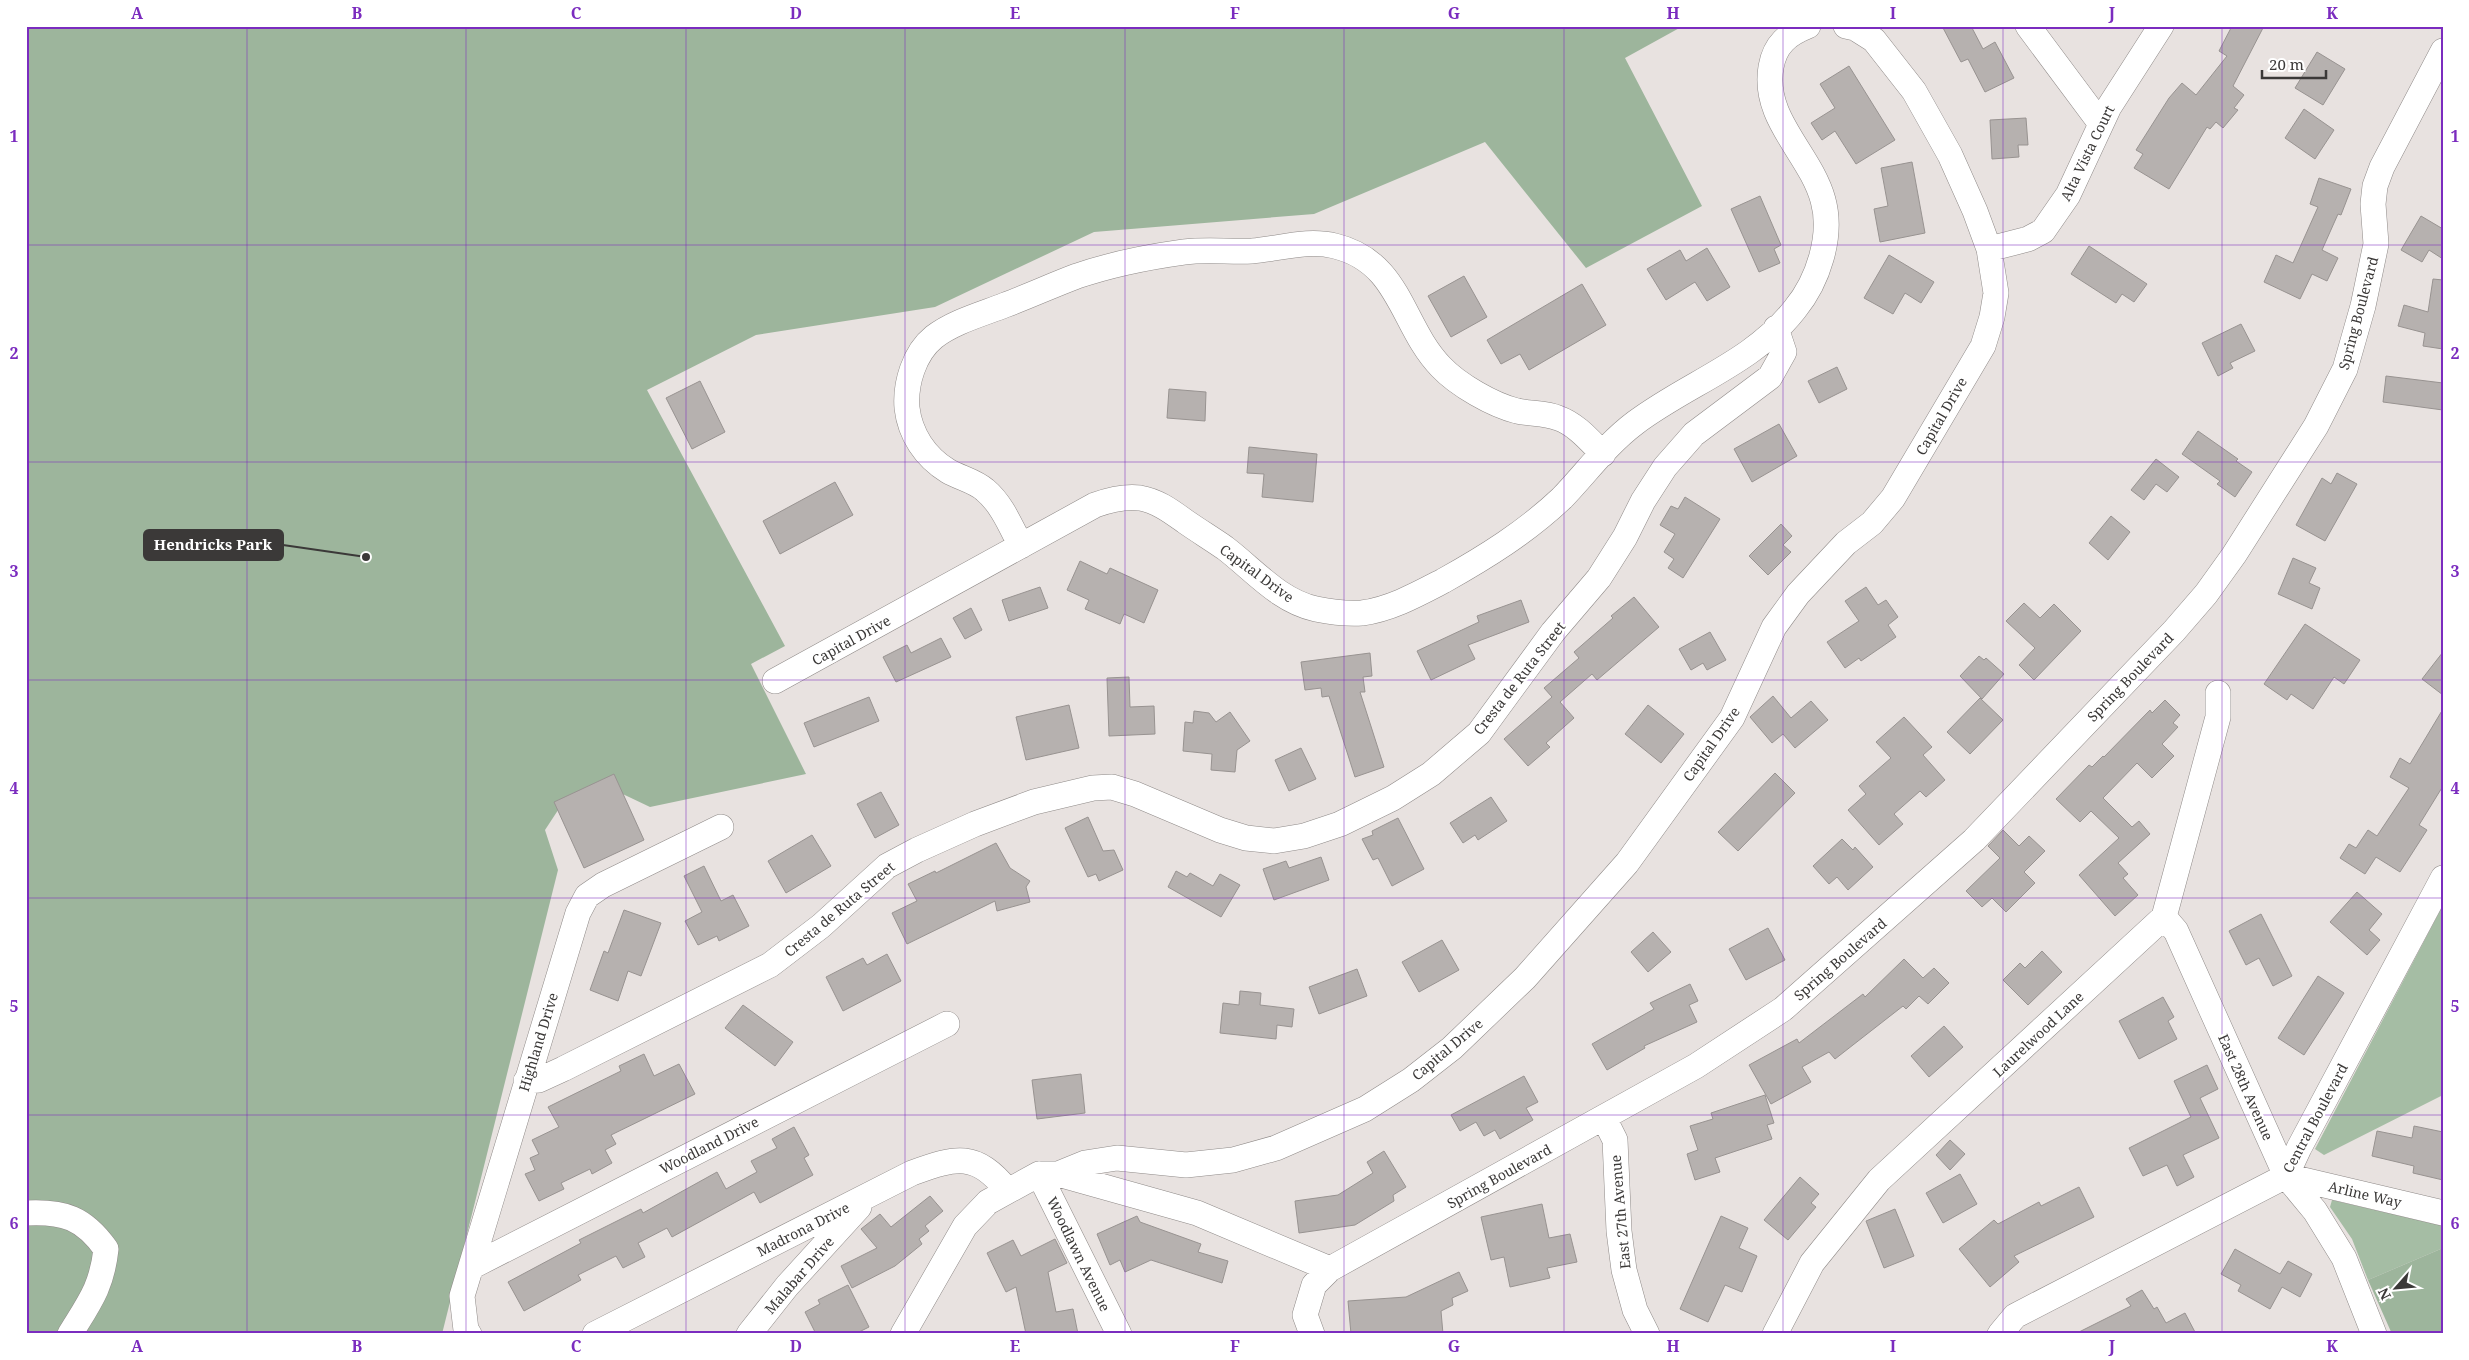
<svg xmlns="http://www.w3.org/2000/svg" width="2469" height="1360" font-family="'Noto Serif',serif">
  <style>
    .green { fill: #a5bda4 }
    .forest { fill: #9db59c }
    .building { fill: #b6b1af; stroke: #989391 }
    .lines { fill: none; stroke-linecap: round; stroke-linejoin: round }
    .minor-casing { stroke: #8f8a88; stroke-width: 26 }
    .minor { stroke: #fff; stroke-width: 25 }
    .grid { fill: none; stroke: #7b2cbf; stroke-width: 1; stroke-opacity: 0.55 }
    .labels { text-anchor: middle; dominant-baseline: central; stroke-width: 5; stroke-linejoin: round; paint-order: stroke }
    .street-label { font-size: 14px; fill: #3b3938; stroke: #fff }
    .leader { fill: none; stroke: #3b3938; stroke-width: 2 }
    .callout-dot { fill: #3b3938; stroke: #fff; stroke-width: 2 }
    .callout { fill: #3b3938; stroke: #3b3938; stroke-width: 2 }
    .callout-label { font-size: 15px; text-anchor: middle; font-weight: bold; fill: #fff }
    .neatline { fill: none; stroke: #7b2cbf; stroke-width: 2 }
    .grid-label { font-size: 16px; text-anchor: middle; font-weight: bold; fill: #7b2cbf }
  </style>
  <rect width="100%" height="100%" fill="#e8e2e0"/>
  <path class="green" d="M2443 905V1095L2324 1155 2315 1149Z
    M2332 1200 2443 1226V1248L2368 1280 2352 1239 2330 1207Z"/>
  <path class="forest" d="M26 26H1683L1625 58 1702 206 1586 268 1485 142 1314 214 1094 232 935 307 756 335 647 390 785 646 751 664 806 774 650 807 608 787 566 798 545 830 558 870 442 1334H26Z
    M2443 1248V1334H2392L2368 1280Z"/>
  <path class="building" d="M1942 26H1971L1983 49 1995 42 2014 78 1985 92 1968 59 1961 62Z
    M2232 26H2264L2233 86 2244 95 2234 108 2238 110 2223 128 2216 122 2210 129 2207 127 2169 189 2134 168 2143 154 2136 150 2169 98 2182 83 2196 95 2227 56 2219 51Z
    M2317 52 2345 69 2323 105 2295 88Z
    M1849 66 1895 140 1856 164 1835 131 1822 140 1811 123 1835 108 1820 84Z
    M2304 109 2334 130 2315 159 2285 138Z
    M2026 118 2028 145H2018L2019 157 1992 159 1990 120Z
    M1912 162 1925 233 1880 242 1874 209 1888 206 1881 168Z
    M2319 178 2351 189 2341 215 2338 214 2322 250 2338 258 2327 281 2312 274 2300 299 2264 282 2276 255 2293 263 2318 207 2310 204Z
    M1760 196 1781 245 1774 249 1780 263 1759 272 1731 209Z
    M2421 216 2443 229V259L2429 250 2422 262 2401 250Z
    M2089 246 2147 284 2134 302 2122 294 2116 303 2071 274Z
    M1707 248 1730 287 1707 301 1695 282 1666 300 1647 269 1680 250 1686 261Z
    M1889 255 1934 282 1921 303 1905 293 1893 314 1864 298Z
    M1464 276 1487 317 1451 337 1428 296Z
    M2433 279 2443 280V349L2423 346 2425 333 2398 326 2404 305 2428 312Z
    M1582 284 1606 325 1529 370 1520 354 1501 364 1487 340Z
    M2241 324 2255 351 2230 363 2233 368 2218 376 2202 343Z
    M1837 367 1847 389 1819 403 1808 381Z
    M2386 376 2443 383V410L2383 402Z
    M700 381 725 432 692 449 666 398Z
    M1169 389 1206 392 1205 421 1167 418Z
    M1779 424 1797 456 1752 482 1734 449Z
    M2198 431 2238 459 2236 461 2252 472 2235 497 2217 484 2220 481 2182 454Z
    M1249 447 1317 454 1313 502 1262 497 1264 474 1247 473Z
    M2156 459 2179 477 2167 492 2156 484 2144 500 2131 490Z
    M2337 473 2357 484 2325 541 2296 525 2322 478 2331 484Z
    M835 482 853 515 780 554 763 521Z
    M1685 497 1720 519 1683 578 1668 568 1674 559 1664 552 1675 534 1660 525 1671 506 1678 509Z
    M2111 516 2130 532 2108 560 2089 543Z
    M1781 524 1792 536 1783 545 1791 552 1768 575 1749 556Z
    M2293 558 2316 568 2309 583 2320 588 2312 609 2278 594Z
    M1080 561 1107 574 1110 568 1158 590 1144 623 1124 614 1120 624 1085 609 1089 600 1067 590Z
    M1040 587 1048 608 1009 621 1002 600Z
    M1866 587 1878 605 1886 600 1898 617 1888 625 1896 637 1861 661 1859 658 1845 668 1827 642 1859 621 1845 601Z
    M1634 597 1659 627 1597 680 1592 674 1560 702 1574 718 1546 743 1550 747 1528 766 1504 739 1552 697 1544 688 1579 658 1574 652 1613 618 1611 616Z
    M1521 600 1529 622 1468 645 1475 659 1431 680 1417 651 1479 622 1477 616Z
    M2024 603 2040 618 2054 604 2081 631 2034 680 2019 665 2035 648 2006 621Z
    M971 608 982 630 965 639 953 618Z
    M2305 624 2360 660 2344 684 2334 677 2313 709 2291 694 2287 700 2264 684Z
    M1710 632 1726 660 1707 670 1703 663 1691 670 1679 649Z
    M941 638 951 657 896 682 883 657 907 645 911 653Z
    M2443 652V695L2422 679Z
    M1370 653 1372 676 1363 677 1365 692H1360L1384 767 1355 777 1329 696 1322 697 1321 688 1305 690 1301 662Z
    M1979 656 1984 660 1986 658 2004 674 1982 699 1960 676Z
    M1129 677 1130 707 1154 706 1155 734 1109 736 1107 678Z
    M1773 696 1791 718 1811 701 1828 720 1795 748 1783 734 1772 743 1750 717Z
    M869 697 879 721 814 747 804 723Z
    M1980 698 2003 720 1970 754 1947 732Z
    M2165 700 2180 715 2173 723 2178 727 2162 744 2174 756 2152 778 2137 763 2103 798 2132 827 2139 821 2150 834 2118 863 2128 874 2123 878 2138 895 2115 916 2079 875 2119 838 2091 811 2080 822 2056 799 2089 765 2092 767 2103 756 2104 757 2150 710 2152 713Z
    M1069 705 1079 748 1026 760 1016 717Z
    M1648 705 1684 734 1661 763 1625 734Z
    M2443 709V786L2419 825 2427 830 2400 872 2376 857 2365 874 2340 858 2349 844 2356 848 2368 830 2377 836 2409 788 2390 777 2400 758 2410 764Z
    M1194 711 1209 713 1216 722 1230 712 1250 741 1237 750 1235 772 1211 770 1212 754 1183 751 1185 722 1193 723Z
    M1904 717 1932 747 1923 755 1945 780 1926 797 1920 791 1894 814 1903 824 1879 845 1848 810 1866 794 1859 786 1891 758 1876 742Z
    M1301 748 1316 779 1289 791 1275 760Z
    M1775 773 1795 793 1738 851 1718 832Z
    M614 774 644 840 584 868 554 802Z
    M881 792 899 825 875 838 857 804Z
    M1491 797 1507 821 1478 840 1475 835 1463 843 1450 823Z
    M1088 817 1103 851 1114 850 1123 870 1099 881 1096 874 1088 877 1065 828Z
    M1398 818 1424 869 1392 886 1378 858 1373 860 1362 839 1373 835 1372 831Z
    M2003 830 2019 846 2029 836 2045 851 2024 872 2035 883 2006 912 1992 898 1982 907 1966 891 2000 858 1988 846Z
    M812 835 831 866 786 893 768 861Z
    M1842 839 1853 850 1855 847 1873 867 1848 890 1837 877 1829 884 1813 866Z
    M996 843 1010 868 1030 881 1026 887 1030 902 997 911 995 901 907 944 892 913 917 901 908 884 935 871 936 873Z
    M1321 857 1329 880 1274 900 1263 869 1286 861 1289 868Z
    M704 866 721 901 733 895 749 926 719 941 717 936 698 945 685 921 702 912 684 876Z
    M1176 871 1187 877 1190 873 1213 886 1220 874 1240 885 1221 917 1168 887Z
    M2357 892 2382 914 2369 930 2380 940 2367 955 2330 922Z
    M624 910 661 923 641 976 628 971 618 1001 590 990 604 951 608 953Z
    M2261 914 2292 976 2273 986 2259 958 2246 965 2229 931Z
    M1768 928 1785 960 1746 980 1729 949Z
    M1653 932 1671 952 1648 972 1631 952Z
    M1442 940 1459 970 1419 992 1402 962Z
    M2042 951 2062 972 2028 1005 2003 980 2020 963 2025 968Z
    M887 954 901 981 843 1011 826 977 863 958 867 965Z
    M1904 959 1923 978 1934 968 1949 983 1928 1004 1919 996 1906 1009 1903 1006 1835 1059 1829 1052 1802 1067 1811 1082 1771 1104 1749 1065 1797 1039 1799 1043 1863 994 1865 997Z
    M1357 969 1367 996 1319 1014 1309 987Z
    M2318 976 2344 993 2304 1055 2278 1038Z
    M1690 984 1698 1001 1689 1005 1697 1022 1644 1046 1645 1048 1607 1070 1592 1044 1654 1009 1650 1003Z
    M1240 991 1261 993 1260 1005 1294 1009 1292 1027 1277 1025 1276 1039 1220 1033 1223 1003 1239 1005Z
    M2163 997 2174 1017 2168 1021 2177 1039 2139 1059 2119 1021Z
    M743 1005 793 1042 775 1066 725 1028Z
    M1944 1026 1963 1047 1929 1077 1911 1056Z
    M644 1054 654 1076 679 1064 695 1094 611 1135 616 1144 605 1150 612 1163 592 1174 590 1169 561 1183 564 1189 539 1201 525 1174 535 1170 530 1158 539 1154 532 1140 559 1127 548 1107 621 1071 619 1066Z
    M2207 1065 2218 1089 2200 1098 2219 1138 2183 1155 2194 1177 2177 1186 2167 1165 2143 1176 2129 1148 2191 1117 2174 1081Z
    M1081 1074 1085 1113 1037 1119 1032 1080Z
    M1524 1076 1538 1102 1526 1108 1533 1120 1500 1139 1495 1130 1484 1136 1476 1122 1460 1131 1451 1115Z
    M1765 1095 1774 1123 1767 1125 1772 1139 1715 1158 1720 1172 1695 1180 1687 1154 1698 1150 1690 1126 1713 1119 1711 1113Z
    M2414 1126 2443 1132V1180L2413 1173 2414 1166 2372 1156 2377 1131 2412 1138Z
    M794 1127 809 1155 804 1158 813 1175 760 1203 754 1192 672 1237 667 1228 638 1243 645 1257 623 1268 616 1256 578 1275 581 1280 524 1311 508 1282 581 1243 579 1240 641 1209 643 1213 717 1172 726 1189 757 1172 751 1161 777 1148 772 1139Z
    M1950 1140 1965 1154 1950 1170 1936 1155Z
    M1384 1151 1406 1187 1393 1195 1394 1201 1355 1225 1299 1233 1295 1201 1338 1195 1373 1173 1367 1162Z
    M1960 1174 1977 1204 1943 1223 1926 1193Z
    M1800 1177 1819 1194 1811 1203 1816 1207 1788 1240 1764 1220Z
    M2079 1187 2094 1217 2014 1256 2019 1262 1990 1287 1959 1249 1994 1220 1998 1224 2039 1202 2041 1206Z
    M930 1196 943 1211 925 1226 929 1231 919 1239 922 1244 895 1266 852 1288 841 1266 877 1248 861 1229 880 1214 891 1227Z
    M1542 1204 1549 1238 1570 1234 1577 1262 1547 1268 1550 1278 1510 1287 1504 1257 1491 1260 1481 1217Z
    M1895 1209 1914 1256 1884 1268 1866 1221Z
    M1137 1216 1140 1222 1201 1244 1198 1252 1228 1261 1222 1283 1151 1260 1125 1272 1120 1260 1110 1265 1097 1234Z
    M1721 1216 1748 1228 1739 1248 1757 1256 1742 1292 1725 1285 1708 1322 1680 1309Z
    M1055 1239 1067 1263 1048 1272 1056 1312 1073 1309 1078 1334H1026L1016 1287 1006 1292 987 1253 1013 1240 1021 1256Z
    M2235 1249 2280 1274 2288 1261 2312 1274 2300 1297 2282 1287 2270 1309 2238 1291 2241 1285 2221 1274Z
    M1459 1272 1468 1291 1452 1298 1453 1305 1441 1311 1443 1334H1351L1348 1301 1406 1297Z
    M848 1285 869 1327 855 1334H816L805 1312 820 1304 818 1300Z
    M2142 1290 2154 1309 2157 1307 2166 1323 2185 1313 2196 1334H2075L2131 1306 2126 1299Z"/>
  <g class="lines">
    <defs>
      <path id="minor" d="M2028 26 2101 124
        M1989 249 2028 239 2043 231 2068 195 2109 107 2161 26
        M1021 546C1011 527 1002 504 985 490 975 481 960 478 948 471 925 457 910 434 907 408 905 384 914 353 934 337 953 322 982 314 1005 305 1029 296 1053 285 1077 276 1112 264 1148 257 1184 252 1206 249 1229 252 1252 251 1279 249 1307 239 1335 246 1401 262 1401 326 1441 367 1458 385 1493 405 1517 411 1531 414 1546 413 1558 418 1576 424 1590 441 1603 454
        M775 681 1095 505C1109 500 1125 496 1140 498 1158 501 1172 512 1186 522 1199 531 1212 539 1225 548 1254 570 1279 601 1316 609 1331 612 1347 614 1362 613 1391 609 1418 594 1443 581 1486 557 1526 532 1562 498 1586 473 1607 444 1635 423 1688 383 1753 363 1795 309 1818 281 1833 236 1823 200 1810 153 1762 119 1771 67 1775 44 1788 34 1808 26
        M2164 917 2176 931 2286 1176 2315 1211 2344 1258 2374 1334
        M526 1081 539 1080 563 1069 770 965 821 926 887 866 917 850 975 824 1034 802 1093 788 1112 787 1135 794 1220 830 1246 838 1274 841 1304 836 1340 824 1393 798 1431 774 1479 733 1553 632 1599 578 1625 537 1643 501 1665 467 1694 434 1770 377 1784 352 1776 328
        M1604 1118 1615 1140 1619 1231 1624 1270 1635 1310 1647 1334
        M1039 1174 1119 1334
        M1058 1174 1085 1163 1117 1158 1186 1165 1233 1160 1276 1148 1365 1109 1411 1080 1452 1048 1525 978 1627 863 1732 718 1774 627 1798 594 1846 543 1872 523 1893 498 1983 346 1992 317 1996 293 1989 249 1975 211 1950 155 1914 91 1874 40 1855 28 1846 26
        M2286 1176 2443 1213
        M26 1213C64 1211 84 1218 106 1249 102 1287 89 1303 70 1334
        M471 1267 947 1024
        M469 1334 466 1330 462 1296 578 913 587 896 603 885 721 827
        M595 1334 912 1173C957 1157 975 1151 1008 1191
        M749 1334 787 1286 859 1207
        M903 1334 965 1226 988 1202 1039 1174H1058L1197 1213 1330 1269 1696 1066 1783 1009 1974 840 2174 631 2206 594 2234 555 2316 426 2345 369 2363 306 2376 244 2373 204 2375 186 2382 167 2443 51
        M1312 1334 1305 1315 1314 1285 1330 1269
        M1775 1334 1812 1263 1879 1180 2164 917 2218 717V693
        M2000 1334 2015 1316 2286 1176 2299 1148 2443 878"/>
    </defs>
    <use href="#minor" class="minor-casing"/>
    <use href="#minor" class="minor"/>
  </g>
  <path class="grid" d="M247 26V1334M466 26V1334M686 26V1334M905 26V1334M1125 26V1334M1344 26V1334M1564 26V1334M1783 26V1334M2003 26V1334M2222 26V1334M26 245H2443M26 462H2443M26 680H2443M26 898H2443M26 1115H2443"/>
  <g class="labels">
    <g class="street-label">
      <text transform="translate(2087 153) rotate(-64)">Alta Vista Court</text>
      <text transform="translate(2358 313) rotate(-75)">Spring Boulevard</text>
      <text transform="translate(1941 416) rotate(-60)">Capital Drive</text>
      <text transform="translate(1257 573) rotate(36)">Capital Drive</text>
      <text transform="translate(851 640) rotate(-29)">Capital Drive</text>
      <text transform="translate(2130 677) rotate(-46)">Spring Boulevard</text>
      <text transform="translate(1519 678) rotate(-52)">Cresta de Ruta Street</text>
      <text transform="translate(1711 744) rotate(-55)">Capital Drive</text>
      <text transform="translate(839 909) rotate(-40)">Cresta de Ruta Street</text>
      <text transform="translate(1840 959) rotate(-41)">Spring Boulevard</text>
      <text transform="translate(2038 1034) rotate(-43)">Laurelwood Lane</text>
      <text transform="translate(538 1042) rotate(-73)">Highland Drive</text>
      <text transform="translate(1447 1049) rotate(-40)">Capital Drive</text>
      <text transform="translate(2246 1087) rotate(66)">East 28th Avenue</text>
      <text transform="translate(2315 1118) rotate(-62)">Central Boulevard</text>
      <text transform="translate(709 1145) rotate(-27)">Woodland Drive</text>
      <text transform="translate(1499 1176) rotate(-29)">Spring Boulevard</text>
      <text transform="translate(2365 1194) rotate(13)">Arline Way</text>
      <text transform="translate(1620 1212) rotate(-95)">East 27th Avenue</text>
      <text transform="translate(803 1229) rotate(-27)">Madrona Drive</text>
      <text transform="translate(1079 1254) rotate(64)">Woodlawn Avenue</text>
      <text transform="translate(799 1275) rotate(-49)">Malabar Drive</text>
    </g>
  </g>
  <path class="leader" d="M366 557L283 545"/>
  <circle class="callout-dot" cx="366" cy="557" r="5"/>
  <rect class="callout" x="144" y="530" width="139" height="30" rx="5"/>
  <g class="callout-label">
    <text x="213" y="550">Hendricks Park</text>
  </g>
  <rect width="2469" height="1360" fill="none" stroke="#ffffff" stroke-width="55"/>
  <g transform="translate(2396 1288) rotate(243)" stroke="#ffffff" stroke-width="4" paint-order="stroke">
  <path d="M0-4L9 19L0 12L-9 19Z" fill="#3b3938"/>
  <text y="-8" font-size="14" font-weight="bold" text-anchor="middle" fill="#3b3938">N</text>
  </g>
  <path d="M2262 70v8h64v-8" fill="none" stroke="#3b3938" stroke-width="2.5"/>
  <text x="2269" y="70" font-size="15" fill="#3b3938" stroke="#ffffff" stroke-width="4" paint-order="stroke">20 m</text>
  <rect x="28" y="28" width="2414" height="1304" class="neatline"/>
  <g class="grid-label">
    <text x="137" y="19">A</text>
    <text x="357" y="19">B</text>
    <text x="576" y="19">C</text>
    <text x="796" y="19">D</text>
    <text x="1015" y="19">E</text>
    <text x="1235" y="19">F</text>
    <text x="1454" y="19">G</text>
    <text x="1673" y="19">H</text>
    <text x="1893" y="19">I</text>
    <text x="2112" y="19">J</text>
    <text x="2332" y="19">K</text>
    <text x="14" y="142">1</text>
    <text x="2455" y="142">1</text>
    <text x="14" y="359">2</text>
    <text x="2455" y="359">2</text>
    <text x="14" y="577">3</text>
    <text x="2455" y="577">3</text>
    <text x="14" y="794">4</text>
    <text x="2455" y="794">4</text>
    <text x="14" y="1012">5</text>
    <text x="2455" y="1012">5</text>
    <text x="14" y="1229">6</text>
    <text x="2455" y="1229">6</text>
    <text x="137" y="1352">A</text>
    <text x="357" y="1352">B</text>
    <text x="576" y="1352">C</text>
    <text x="796" y="1352">D</text>
    <text x="1015" y="1352">E</text>
    <text x="1235" y="1352">F</text>
    <text x="1454" y="1352">G</text>
    <text x="1673" y="1352">H</text>
    <text x="1893" y="1352">I</text>
    <text x="2112" y="1352">J</text>
    <text x="2332" y="1352">K</text>
  </g>
</svg>
